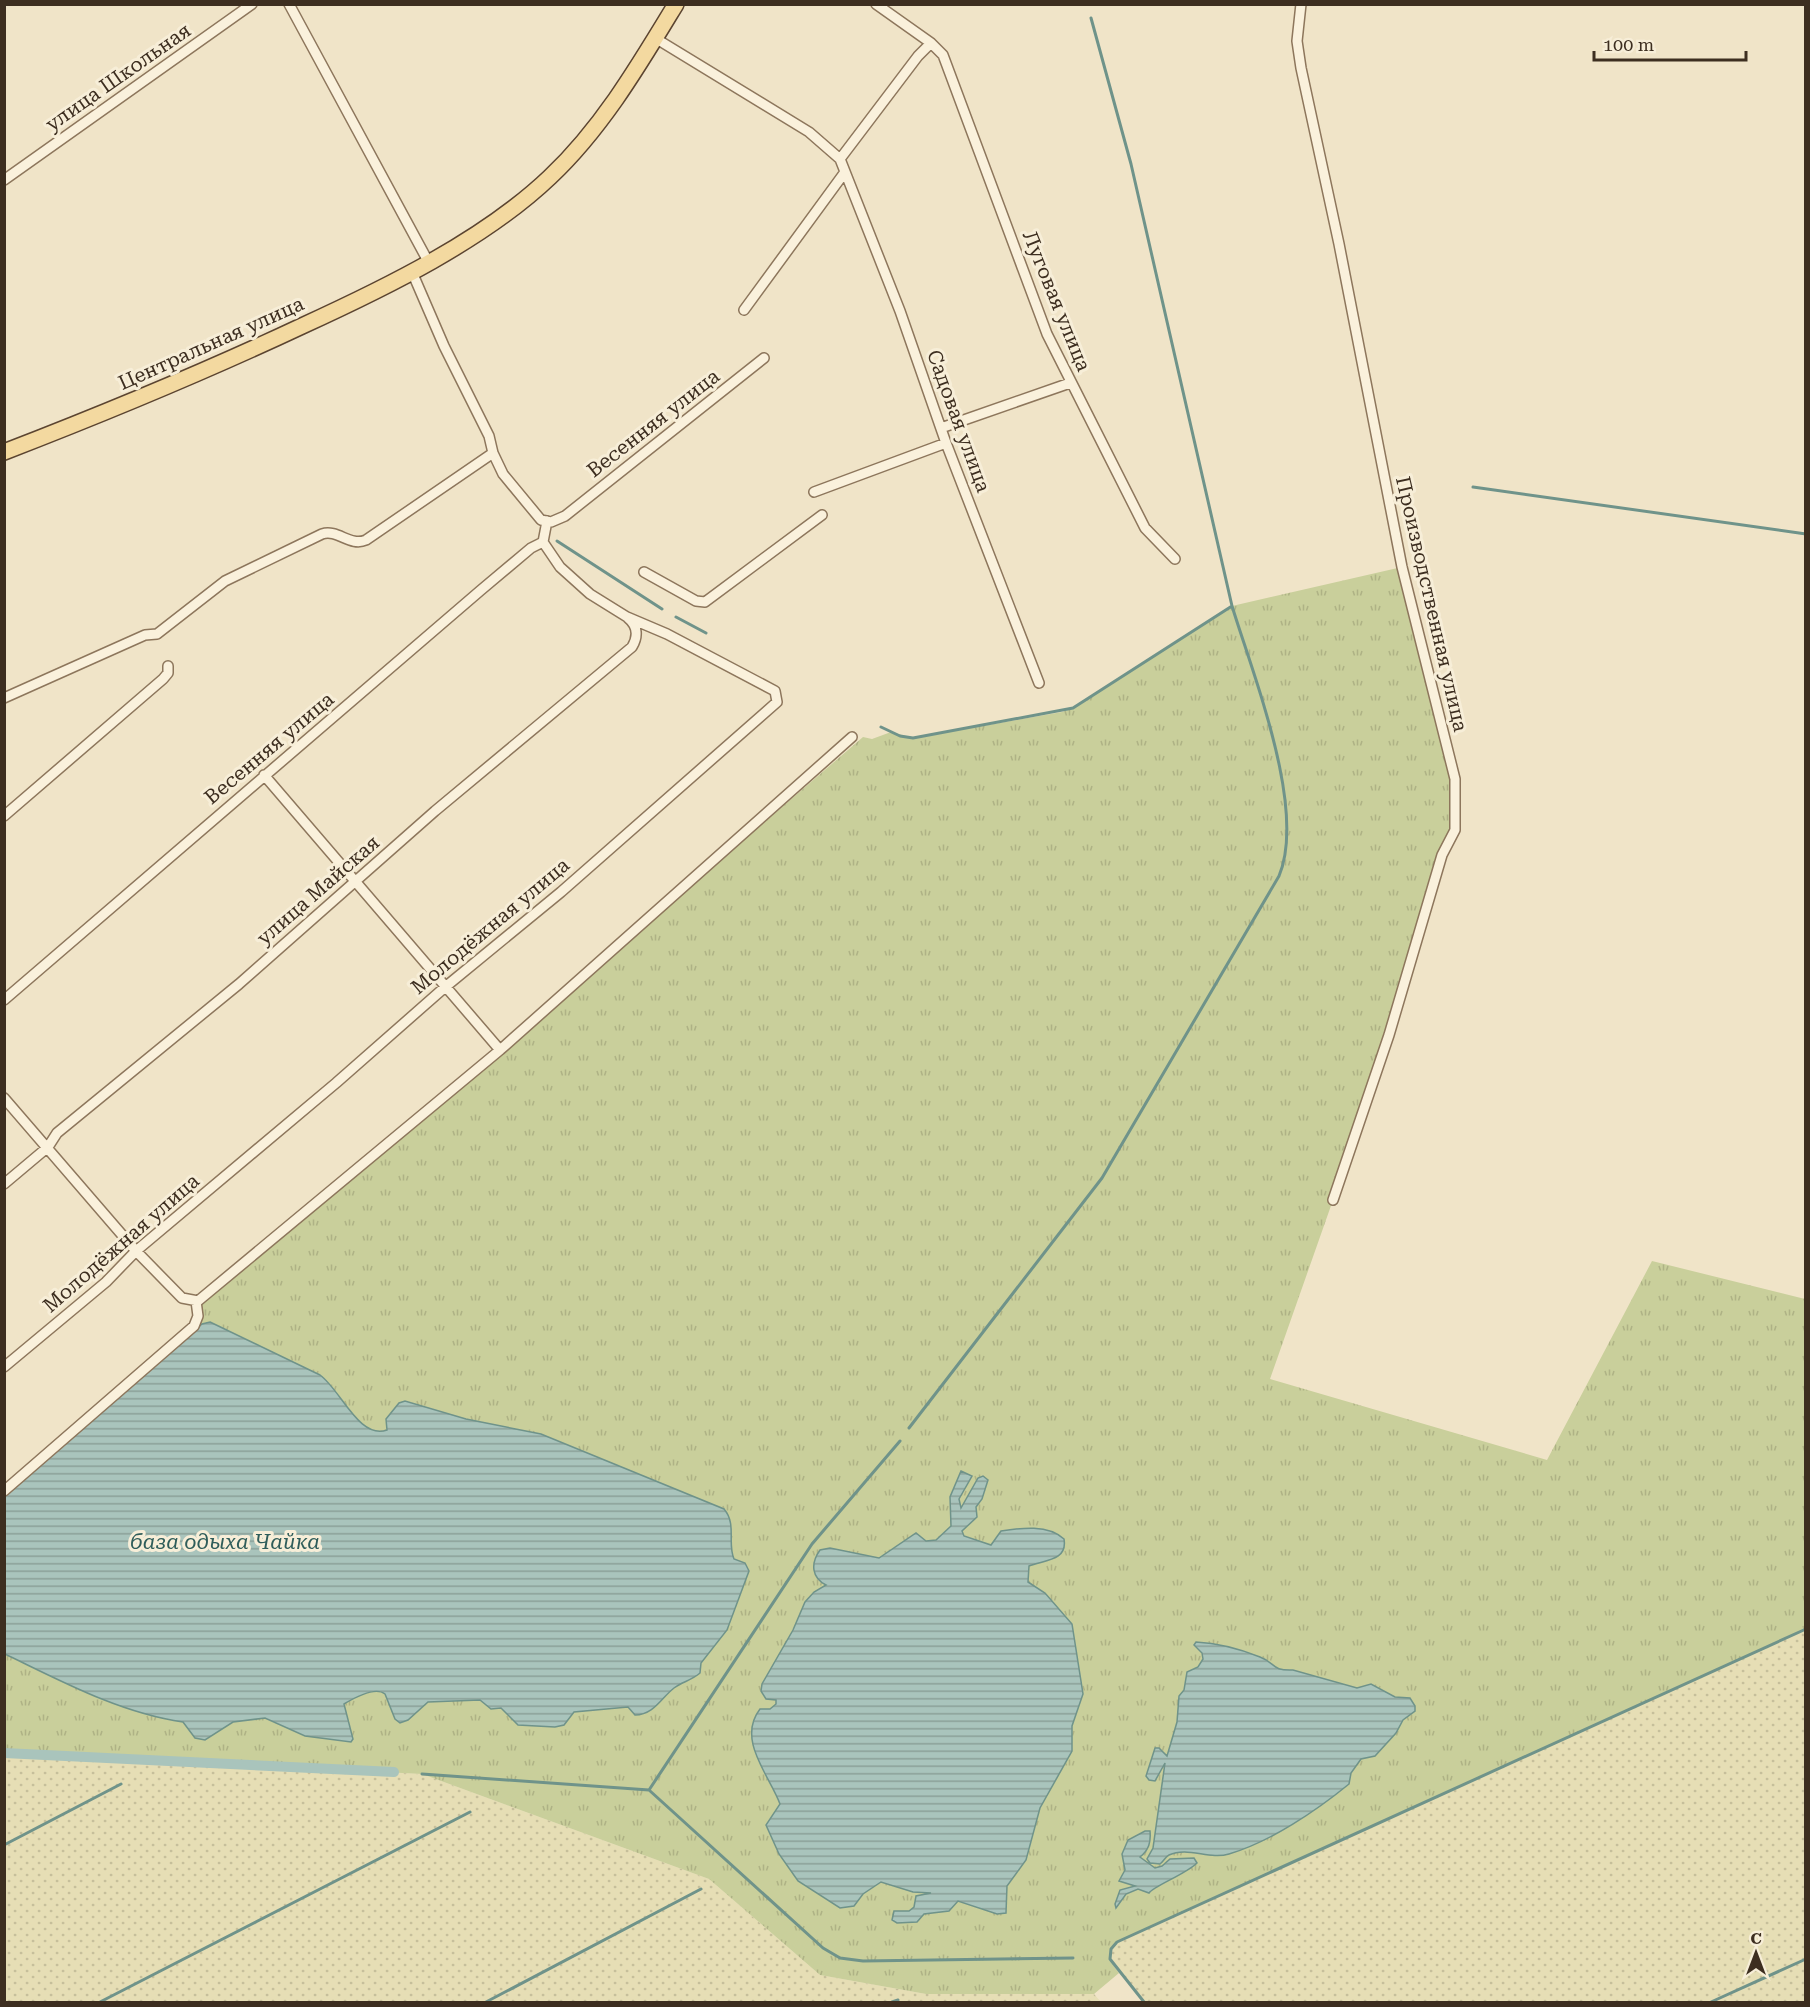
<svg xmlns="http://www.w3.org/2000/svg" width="1810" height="2007" font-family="'Roboto Serif',serif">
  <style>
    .farmland { fill: url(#farmland-dots) }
    .grass { fill: url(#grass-tufts) }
    .water { fill: url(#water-rules); stroke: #6f938a; stroke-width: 1.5 }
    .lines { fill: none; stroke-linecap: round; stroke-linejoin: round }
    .stream { stroke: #6f938a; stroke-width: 3 }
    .canal { stroke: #a9c4bc; stroke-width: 10 }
    .street-casing { stroke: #8d765c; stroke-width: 12 }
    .primary-casing { stroke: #5b4430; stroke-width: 18 }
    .street { stroke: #faf1dc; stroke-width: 9 }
    .primary { stroke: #f3d9a0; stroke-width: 15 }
    .labels { text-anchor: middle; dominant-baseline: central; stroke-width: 6; stroke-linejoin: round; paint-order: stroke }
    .street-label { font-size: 20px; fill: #3d2e20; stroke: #f7eed8 }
    .water-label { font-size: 21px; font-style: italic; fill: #2f5d5a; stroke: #f7eed8 }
  </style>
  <defs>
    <pattern id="farmland-dots" width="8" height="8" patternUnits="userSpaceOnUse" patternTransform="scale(1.5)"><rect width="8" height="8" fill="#e6deb5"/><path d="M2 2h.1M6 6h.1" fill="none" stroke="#c6bf9b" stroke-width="1.8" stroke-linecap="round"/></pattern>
    <pattern id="grass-tufts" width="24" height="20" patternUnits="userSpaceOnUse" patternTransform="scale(1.5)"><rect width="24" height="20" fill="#c9cf9b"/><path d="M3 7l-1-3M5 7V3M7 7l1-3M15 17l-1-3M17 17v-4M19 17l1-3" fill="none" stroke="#aeb285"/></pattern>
    <pattern id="water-rules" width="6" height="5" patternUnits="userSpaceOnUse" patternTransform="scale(1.5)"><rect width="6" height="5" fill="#a9c4bc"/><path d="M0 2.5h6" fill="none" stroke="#8ba098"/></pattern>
  </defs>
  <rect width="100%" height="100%" fill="#f0e4c8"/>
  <path class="farmland" d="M1805 1629V2002H1144L1110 1959 1111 1949 1123 1939Z
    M4 1753 422 1774 709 1879 820 1975 926 1994H1094L1101 2002H5Z"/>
  <path class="grass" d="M1402 567 1457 800 1447 842 1333 1200 1270 1379 1547 1460 1652 1261 1805 1299V1629L1123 1939C1105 1948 1108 1959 1119 1973L1094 1994H926L820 1975 709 1879 422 1774 5 1753 4 1491 194 1326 196 1301 500 1051 863 737 872 739 891 732 913 738 1062 712 1073 708 1232 606Z"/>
  <path class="water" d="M210 1322 320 1375C341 1390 359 1440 387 1430L386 1419 399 1403 405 1401 466 1419 541 1434 724 1509C737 1524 727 1543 734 1559L745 1563 749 1571 727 1630 701 1663 700 1673C692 1680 682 1682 674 1688 662 1697 654 1715 635 1715L628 1707 574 1712 564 1725 555 1727 518 1725 501 1708 491 1709 480 1700 428 1702 408 1720 400 1723 395 1719 385 1694C375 1686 354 1698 344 1704L353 1739 351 1742 305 1736 265 1718 233 1722 205 1740 195 1738 183 1722C120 1713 61 1681 5 1654L4 1497 202 1324Z
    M961 1471 972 1476 959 1499 961 1508 978 1478 983 1476 988 1480 982 1499 976 1507 977 1517 962 1531 964 1536 991 1545 1001 1531C1021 1528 1048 1524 1064 1539 1068 1562 1042 1560 1029 1566L1028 1582 1045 1593 1072 1624 1083 1694 1072 1726V1751L1040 1808 1026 1860 1007 1886 1006 1913 997 1914 958 1901 949 1911 924 1914 917 1922 897 1923 892 1920 894 1911H909L914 1907 916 1896 931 1893 913 1892 881 1882 863 1894 854 1906 840 1908 798 1881 779 1854 766 1825 780 1804C770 1776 736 1740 760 1709H770L776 1704V1700L766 1699 761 1691 762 1684 793 1630 805 1602 814 1592 826 1585C812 1578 810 1564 820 1550L830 1548 879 1558 916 1533 926 1541 936 1540 951 1526 950 1497Z
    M1196 1642C1217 1643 1240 1649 1260 1657 1276 1663 1271 1671 1293 1670L1357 1688 1371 1684 1395 1697 1410 1698 1415 1706V1711L1403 1720 1396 1733 1375 1756 1361 1759 1351 1773 1349 1784C1316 1811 1270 1842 1229 1854 1209 1860 1188 1846 1169 1855 1165 1857 1163 1862 1160 1864L1150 1863 1147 1859 1153 1848 1165 1763 1155 1781 1149 1780 1146 1776 1155 1748H1159L1167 1756 1177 1722 1179 1696 1184 1690 1187 1672 1198 1667 1203 1659 1202 1653 1194 1645Z
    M1145 1831H1150C1151 1842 1149 1850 1140 1857L1155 1868 1162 1866 1170 1859 1194 1858 1197 1863C1186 1874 1154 1886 1149 1893L1138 1889 1126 1894 1116 1908 1115 1904 1120 1890 1135 1886 1119 1881 1125 1870 1122 1854 1128 1840Z"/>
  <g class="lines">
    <path class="stream" d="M1091 18 1131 164 1232 606
      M1473 487 1806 534
      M557 541 662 609
      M676 617 706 633
      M881 727 900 736 913 738 1073 708 1232 606C1253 675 1307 809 1279 876L1102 1178 909 1428
      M422 1774 649 1790 823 1948 840 1958 863 1961 1073 1958
      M649 1790 812 1544 900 1441
      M4 1845 121 1784
      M100 2002 470 1812
      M486 2002 701 1889
      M892 2002 898 2000
      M1144 2002 1110 1959 1111 1949 1117 1942 1806 1629
      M1711 2002 1806 1959"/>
    <path class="canal" d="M4 1753 394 1772"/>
    <defs>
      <path id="street" d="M289 4 429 263
        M876 4 931 43 943 55 1047 334 1145 528 1175 559
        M1301 4 1297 41 1301 68 1339 244 1402 567 1455 779V830L1442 855 1389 1035 1333 1200
        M655 38 809 132 840 159 900 311 946 443 1039 683
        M840 159 918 56 931 43
        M4 180 252 4
        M412 272 444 346 489 436 493 453 503 474 541 520 551 522 565 516 764 358
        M744 310 845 172
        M941 428 1070 383
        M814 492 946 443
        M644 572 696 601 705 602 822 515
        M4 698 145 635 157 634 225 581 322 534C338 529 350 547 366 540L493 453
        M264 775 500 1050
        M4 816 163 679 168 673V666
        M4 1000 481 590 531 548 543 542 547 521
        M4 1098 136 1251 182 1298 198 1301 500 1050 852 737
        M4 1184 48 1147 57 1133 239 984 435 811 632 647C638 637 638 626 628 618
        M4 1367 106 1282 136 1251 336 1083 444 988 561 892 777 702 775 691 667 634 627 617 590 594 560 567 543 542
        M4 1491 194 1326 198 1316 196 1301"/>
      <path id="primary" d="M4 452C105 413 204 372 302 326 385 288 484 240 550 177 602 128 639 65 676 4"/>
    </defs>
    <use href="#street" class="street-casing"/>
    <use href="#primary" class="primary-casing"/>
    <use href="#street" class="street"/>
    <use href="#primary" class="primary"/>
  </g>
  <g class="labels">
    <g class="street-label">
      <text transform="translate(118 77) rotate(-35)">улица Школьная</text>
      <text transform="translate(1057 301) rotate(68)">Луговая улица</text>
      <text transform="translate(211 343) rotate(-24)">Центральная улица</text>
      <text transform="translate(959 421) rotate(70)">Садовая улица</text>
      <text transform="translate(653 423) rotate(-38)">Весенняя улица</text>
      <text transform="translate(1432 604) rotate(77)">Производственная улица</text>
      <text transform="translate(269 748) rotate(-40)">Весенняя улица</text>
      <text transform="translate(318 890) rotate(-41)">улица Майская</text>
      <text transform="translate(490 926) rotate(-40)">Молодёжная улица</text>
      <text transform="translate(121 1243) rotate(-41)">Молодёжная улица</text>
    </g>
    <g class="water-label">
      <text x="225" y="1542">база одыха Чайка</text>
    </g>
  </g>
  <rect width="1810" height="2007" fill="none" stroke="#3d2e20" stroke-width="12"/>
  <g transform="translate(1756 1953)" stroke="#f7eed8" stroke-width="4.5" paint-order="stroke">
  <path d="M0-4.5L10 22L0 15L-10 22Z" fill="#3d2e20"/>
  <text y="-9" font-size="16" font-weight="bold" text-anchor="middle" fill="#3d2e20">С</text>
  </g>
  <path d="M1594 51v9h152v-9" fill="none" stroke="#3d2e20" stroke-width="3"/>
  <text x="1603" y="51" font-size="18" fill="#3d2e20" stroke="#f7eed8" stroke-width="4.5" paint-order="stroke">100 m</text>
</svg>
